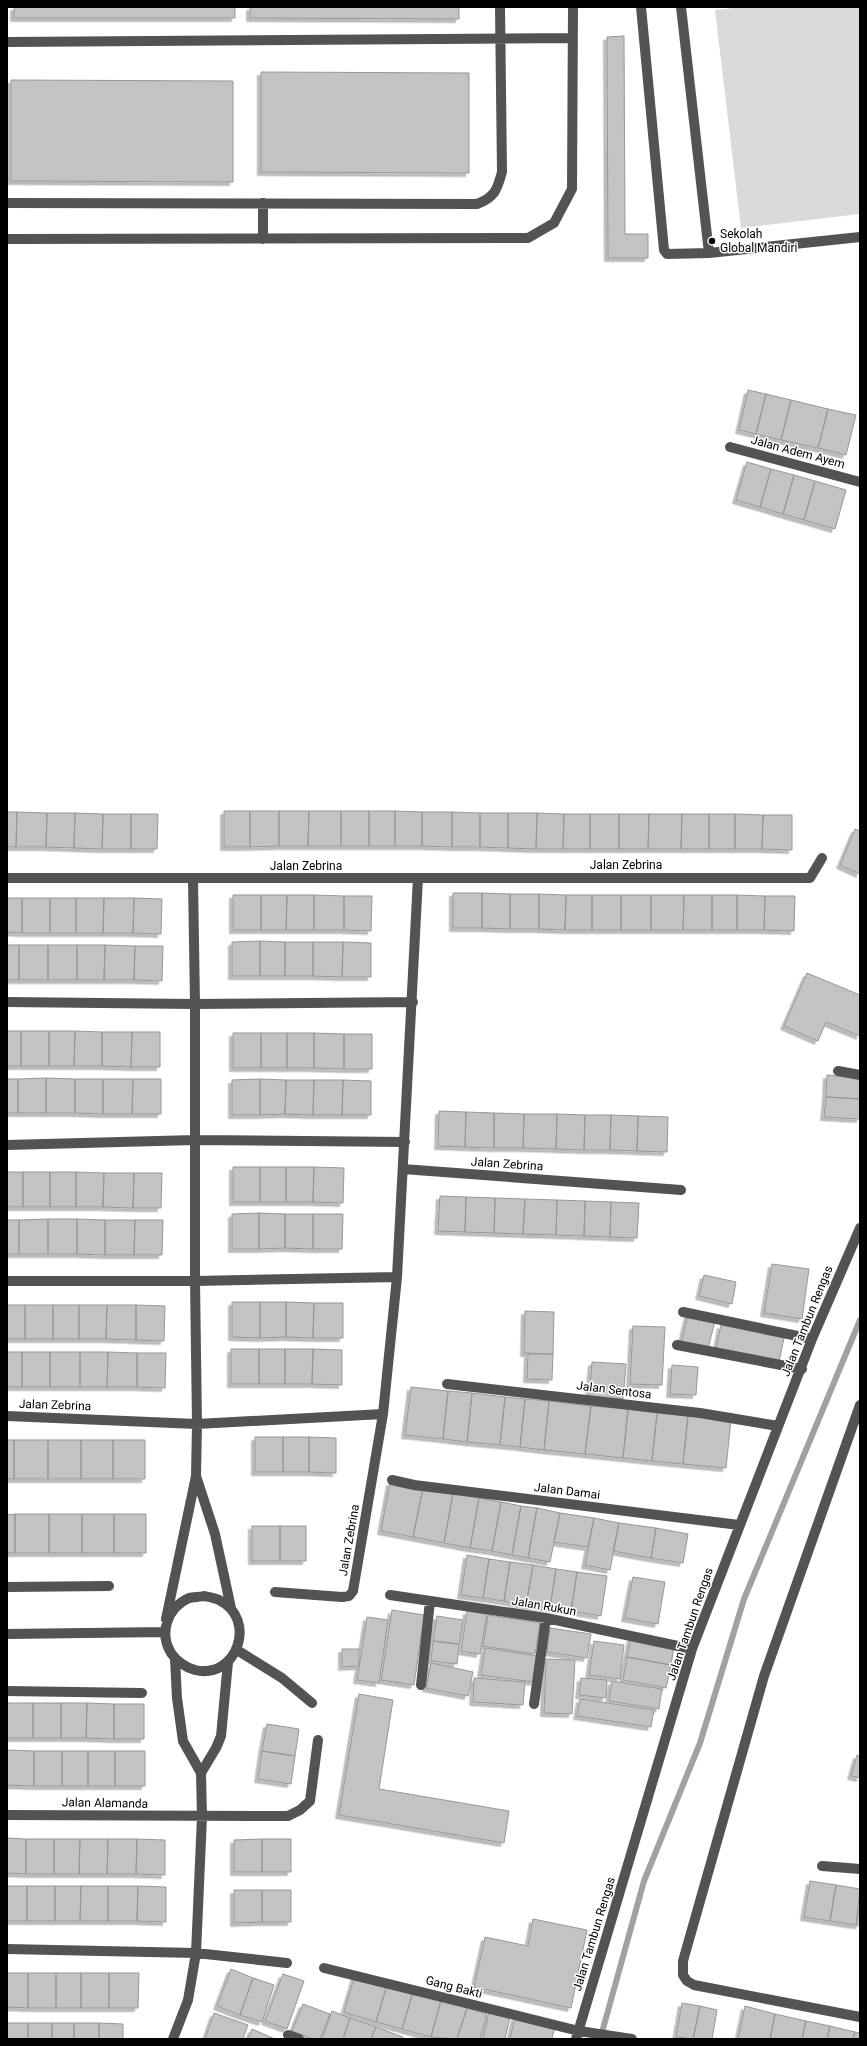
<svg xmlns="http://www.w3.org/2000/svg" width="867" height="2046" font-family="Roboto,sans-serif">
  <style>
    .green { fill: #dadada }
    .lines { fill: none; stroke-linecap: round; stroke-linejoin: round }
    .stream { stroke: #a1a1a1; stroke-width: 6 }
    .building { fill: #c3c3c3; stroke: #979797; filter: url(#shadow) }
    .minor { stroke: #535353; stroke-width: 10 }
    .poi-dot { fill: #000; stroke: #fff; stroke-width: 1.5 }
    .labels { text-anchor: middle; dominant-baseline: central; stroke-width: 3; stroke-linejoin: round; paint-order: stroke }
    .poi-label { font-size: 12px; fill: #000; stroke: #fff; text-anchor: start }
    .street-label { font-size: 12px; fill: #000; stroke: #fff }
  </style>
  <defs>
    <filter id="shadow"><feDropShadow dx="-3.5" dy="3.5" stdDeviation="0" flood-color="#0004"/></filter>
  </defs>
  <rect width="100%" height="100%" fill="#fff"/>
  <path class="green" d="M744 7H860V214L741 228 715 10Z"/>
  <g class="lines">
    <path class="stream" d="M601 2036 644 1881 700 1743 744 1599 860 1320"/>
  </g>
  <path class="building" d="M14 7H235V18H14Z
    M250 7H459V19L250 18Z
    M624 36 625 234H648V258H608L607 37Z
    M261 72 469 73V173L261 172Z
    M11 80 233 81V182L11 181Z
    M748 390 766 394 756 434 739 430Z
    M766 394 791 400 781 440 756 434Z
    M791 400 828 409 818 448 781 440Z
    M828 409 856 415 846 455 818 448Z
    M747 462 771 469 760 507 736 500Z
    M771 469 794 475 783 514 760 507Z
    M794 475 815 481 804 520 783 514Z
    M815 481 846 490 835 529 804 520Z
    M224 811H250V847H224Z
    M250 811H279V846L250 847Z
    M279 811H309L308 846H279Z
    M309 811H341V846H308Z
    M341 811H369V846H341Z
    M369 811H395V846H369Z
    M395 811 422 812V846H395Z
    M7 812H17L16 847H7Z
    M17 812 47 813 46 847H16Z
    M422 812H452V847L422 846Z
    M452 812 480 813V847H452Z
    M47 813H75L74 848 46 847Z
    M75 813 103 814 102 849 74 848Z
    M480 813H508V848L480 847Z
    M508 813H537L536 849 508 848Z
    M537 813 564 814 563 849H536Z
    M103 814H131V849H102Z
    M131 814H158L157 849H131Z
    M564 814H590V849H563Z
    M590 814H619V849H590Z
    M619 814H649L648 849H619Z
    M649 814H682L681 849H648Z
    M682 814H709V849H681Z
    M709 814H735V849H709Z
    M735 814 763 815 762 849H735Z
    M763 815H792V850L762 849Z
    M855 829 860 831V874L840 865Z
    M453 893H482V928H453Z
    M482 893 510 894V929L482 928Z
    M510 894H539V929H510Z
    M539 894 566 895 565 930 539 929Z
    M233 895H261V930H233Z
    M261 895H287L286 930H261Z
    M287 895H314V930H286Z
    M314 895 344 896V930H314Z
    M566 895H592V930H565Z
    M592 895H621V930H592Z
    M621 895H651V930H621Z
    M651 895H684L683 930H651Z
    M684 895H712V930H683Z
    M712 895H737V930H712Z
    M737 895 765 896 764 930H737Z
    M344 896H372L371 931 344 930Z
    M765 896H795L794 931 764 930Z
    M7 898H22V933L7 932Z
    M22 898H50V933H22Z
    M50 898H76V933H50Z
    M76 898H104L103 933H76Z
    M104 898H134L133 933H103Z
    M134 898 162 899 161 934 133 933Z
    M260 941 285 942V976H260Z
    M260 941V976H232V942Z
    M285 942H313V976H285Z
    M313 942H343L342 977 313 976Z
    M343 942 371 943V977H342Z
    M7 945H19V980H7Z
    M19 945H48V980H19Z
    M48 945H77V980H48Z
    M77 945H105L104 980H77Z
    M105 945 135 946 134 980H104Z
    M135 946H163L162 981 134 980Z
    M807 973 860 995V1036L826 1022 818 1041 784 1026Z
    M7 1031H21V1066H7Z
    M21 1031H49V1066H21Z
    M49 1031H75L74 1066H49Z
    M75 1031 102 1032V1066H74Z
    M102 1032H132L131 1067 102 1066Z
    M132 1032H160V1067H131Z
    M233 1033H261V1068H233Z
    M261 1033H287V1068H261Z
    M287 1033H314V1068H287Z
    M314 1033 344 1034V1069L314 1068Z
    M344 1034H372V1069H344Z
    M827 1075 860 1078V1099L826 1097Z
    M46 1078V1113H18V1079Z
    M46 1078 75 1079V1113H46Z
    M7 1079H18V1113H7Z
    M75 1079H103V1114L75 1113Z
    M103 1079H133L132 1114H103Z
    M133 1079H161V1114H132Z
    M260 1079 286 1080 285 1114 260 1115Z
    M260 1079V1115H232V1080Z
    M286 1080H314L313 1115 285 1114Z
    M314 1080H343L342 1115H313Z
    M343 1080 371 1081V1115H342Z
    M826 1097 860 1099V1119L824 1117Z
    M439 1111 466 1112 465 1147 438 1146Z
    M466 1112 494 1113V1148L465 1147Z
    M494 1113 524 1114 523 1148H494Z
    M524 1114H557L556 1149 523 1148Z
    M557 1114 585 1115 584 1150 556 1149Z
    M585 1115H611L610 1150H584Z
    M611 1115 638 1116 637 1151 610 1150Z
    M638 1116 668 1117 667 1152 637 1151Z
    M233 1167H260V1202H233Z
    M260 1167H286V1202H260Z
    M286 1167H314L313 1202H286Z
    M314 1167 344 1168 343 1203 313 1202Z
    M7 1172H23V1207H7Z
    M23 1172H50V1207H23Z
    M50 1172H76V1207H50Z
    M76 1172 104 1173 103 1207H76Z
    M104 1173H134L133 1208 103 1207Z
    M134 1173H162L161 1208H133Z
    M440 1196 466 1197 465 1232 438 1231Z
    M466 1197 495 1198 494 1233 465 1232Z
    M495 1198 525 1199 523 1234 494 1233Z
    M525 1199 557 1200 556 1235 523 1234Z
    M557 1200 585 1201 584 1236 556 1235Z
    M585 1201 611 1202 610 1237 584 1236Z
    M611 1202 639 1203 637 1238 610 1237Z
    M259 1213 285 1214V1248L259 1249Z
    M259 1213V1249H232V1214Z
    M285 1214H313V1249L285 1248Z
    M313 1214H343L342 1249H313Z
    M48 1219V1254H19V1220Z
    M48 1219H77V1254H48Z
    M77 1219 105 1220V1255L77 1254Z
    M7 1220H19V1254H7Z
    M105 1220H135L134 1255H105Z
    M135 1220H163L162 1255H134Z
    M772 1264 809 1269 802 1319 764 1313Z
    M704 1275 736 1282 732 1304 699 1296Z
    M232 1302H260V1338L232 1337Z
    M260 1302H286V1337L260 1338Z
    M286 1302 314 1303 313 1338 286 1337Z
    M314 1303H343V1338H313Z
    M7 1305H25V1339H7Z
    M25 1305H53V1339H25Z
    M53 1305H79V1339H53Z
    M79 1305H107L106 1339H79Z
    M107 1305H136V1340L106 1339Z
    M136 1305 165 1306 164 1341 136 1340Z
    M525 1311 554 1312 553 1354 524 1353Z
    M688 1314 715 1321 708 1349 681 1343Z
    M721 1325 784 1338 779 1362 716 1350Z
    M633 1326 665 1327 662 1385 630 1384Z
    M231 1349H259V1384H231Z
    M259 1349H285V1384H259Z
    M285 1349H313L312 1384H285Z
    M313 1349 342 1350V1385L312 1384Z
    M7 1352H22V1387H7Z
    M22 1352H50V1387H22Z
    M50 1352H80V1387H50Z
    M80 1352H108L107 1387H80Z
    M108 1352 137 1353V1387H107Z
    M137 1353H166L165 1388 137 1387Z
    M528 1354H553L552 1380 527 1379Z
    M592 1362 626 1364 623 1399 589 1396Z
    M672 1365 698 1367 696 1395 670 1394Z
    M411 1387 448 1391 443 1439 405 1435Z
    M448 1391 472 1393 467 1442 443 1439Z
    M472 1393 505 1397 500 1445 467 1442Z
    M505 1397 525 1399 520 1447 500 1445Z
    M525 1399 549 1401 544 1450 520 1447Z
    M549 1401 591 1406 585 1454 544 1450Z
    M591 1406 628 1409 623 1458 585 1454Z
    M628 1409 657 1413 652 1461 623 1458Z
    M657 1413 688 1416 683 1464 652 1461Z
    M688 1416 731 1420 726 1468 683 1464Z
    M255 1437H283V1472H255Z
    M283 1437H309V1472H283Z
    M309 1437 336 1438V1473L309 1472Z
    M7 1440H14V1479H7Z
    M14 1440H48V1479H14Z
    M48 1440H81V1479H48Z
    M81 1440H113V1479H81Z
    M113 1440H145V1479H113Z
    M390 1482 423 1488 413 1537 381 1531Z
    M423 1488 453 1493 444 1543 413 1537Z
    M453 1493 479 1498 470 1548 444 1543Z
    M479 1498 501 1502 492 1551 470 1548Z
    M501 1502 521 1506 512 1555 492 1551Z
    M521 1506 537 1508 528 1558 512 1555Z
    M537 1508 560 1513 550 1562 528 1558Z
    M560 1513 594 1518 588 1547 554 1542Z
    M15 1514H49V1553H15Z
    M15 1514V1553H7V1515Z
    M49 1514H82V1553H49Z
    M82 1514H114V1553H82Z
    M114 1514H146V1553H114Z
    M594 1518 619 1523 610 1570 585 1565Z
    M619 1523 656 1528 651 1558 613 1551Z
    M252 1526H280V1561H252Z
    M280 1526H306V1561H280Z
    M656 1528 688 1534 683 1563 651 1558Z
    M467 1555 489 1559 483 1598 461 1595Z
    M489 1559 510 1562 504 1601 483 1598Z
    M510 1562 533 1565 526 1605 504 1601Z
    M533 1565 556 1569 550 1608 526 1605Z
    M556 1569 577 1572 571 1611 550 1608Z
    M577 1572 607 1576 601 1616 571 1611Z
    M633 1577 665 1582 658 1624 625 1618Z
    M392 1610 424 1615 414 1685 381 1680Z
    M467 1611 487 1614 480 1654 461 1651Z
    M488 1615 540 1623 535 1654 483 1646Z
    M437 1616 463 1620 459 1644 433 1641Z
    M367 1617 388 1620 379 1683 357 1680Z
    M550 1628 591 1634 587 1658 547 1652Z
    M631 1637 674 1646 671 1665 627 1657Z
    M433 1641 459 1644 457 1664 431 1661Z
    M594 1641 624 1645 620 1679 589 1675Z
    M485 1648 538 1656 534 1682 481 1675Z
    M342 1649H359V1666L342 1667Z
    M627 1657 671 1665 666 1688 623 1680Z
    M546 1659 575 1660 572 1714 544 1713Z
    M431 1663 473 1672 468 1696 426 1688Z
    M474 1678 525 1682 523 1705 473 1702Z
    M581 1678 607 1680 606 1698 579 1695Z
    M612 1681 662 1689 659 1709 609 1701Z
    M359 1694 393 1700 379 1789 509 1811 504 1843 339 1815Z
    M580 1699 654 1710 651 1727 577 1716Z
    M7 1703H33V1738H7Z
    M33 1703H61V1738H33Z
    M61 1703H87L86 1738H61Z
    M87 1703 114 1704V1739L86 1738Z
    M114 1704H144V1739H114Z
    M267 1724 299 1729 295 1756 262 1751Z
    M7 1750 34 1751V1786L7 1785Z
    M34 1751H62V1786H34Z
    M62 1751H88V1786H62Z
    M88 1751H115V1786H88Z
    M115 1751H145V1786H115Z
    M262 1751 295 1756 291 1784 258 1779Z
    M857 1755 860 1756V1778L851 1776Z
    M7 1838 26 1839V1874L7 1873Z
    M26 1839H54V1874H26Z
    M54 1839H80L79 1874H54Z
    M80 1839H108L107 1874H79Z
    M108 1839H137L136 1874H107Z
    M137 1839 165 1840V1875L136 1874Z
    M262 1839H291V1872H262Z
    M262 1839V1872H234V1840Z
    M810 1881 836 1885 830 1921 804 1917Z
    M836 1885 860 1889 856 1925 830 1921Z
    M7 1886H27V1921H7Z
    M27 1886H55V1921H27Z
    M55 1886H81L80 1921H55Z
    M81 1886H108V1921H80Z
    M108 1886H138L137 1921H108Z
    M138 1886 166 1887V1922L137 1921Z
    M234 1890H262V1922L234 1923Z
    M262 1890H291V1922H262Z
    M860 1902V1925H856Z
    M533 1919 587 1930 571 2008 474 1987 485 1937 528 1946Z
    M231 1969 253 1978 240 2015 217 2006Z
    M7 1973H28V2008L7 2007Z
    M28 1973H56V2008H28Z
    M56 1973H81V2008H56Z
    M81 1973H109V2008H81Z
    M109 1973H139L138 2008H109Z
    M283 1974 304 1981 287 2029 265 2021Z
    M355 1975 387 1985 376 2022 344 2012Z
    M253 1978 274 1985 262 2022 240 2015Z
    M387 1985 413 1992 402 2029 376 2022Z
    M413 1992 441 2000 431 2037 402 2029Z
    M441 2000 467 2008 457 2039 431 2037Z
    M682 2003 700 2006 693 2039 676 2037Z
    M303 2004 330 2014 320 2039H313L292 2031Z
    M700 2006 717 2010 712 2039H693Z
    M745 2006 775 2014 770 2039H738Z
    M467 2008 487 2014 480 2039H457Z
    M332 2011 350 2018 343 2039H322Z
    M489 2012 510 2017 505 2039H483Z
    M214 2013 248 2025 243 2039H205Z
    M775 2014 806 2021 802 2039H770Z
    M515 2017 555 2026 552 2039H510Z
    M350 2018 376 2027 371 2039H343Z
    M806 2021 830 2026 827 2039H802Z
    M7 2023H28V2039H7Z
    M28 2023H52V2039H28Z
    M52 2023H74V2039H52Z
    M74 2023H99V2039H74Z
    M99 2023 123 2024V2039H99Z
    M830 2026 855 2032 853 2039H827Z
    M376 2027 403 2037 402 2039H371Z
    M252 2029 275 2039H248Z
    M855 2032 860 2033V2039H853Z"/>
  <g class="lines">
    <path class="minor" d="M641 7 664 250 667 254 709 253 681 7
      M7 42 573 38
      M7 203 477 204C495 197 497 190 502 172L500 7
      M263 203V239
      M7 239 528 238 554 223 572 189 573 7
      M709 253 860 237
      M730 447 860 482
      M7 878H810L822 858
      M7 1002 195 1004 413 1002
      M838 1071 860 1075
      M7 1145 195 1140 405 1142
      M403 1169 681 1190
      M7 1281H195L397 1277
      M683 1312 812 1339
      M677 1345 802 1369
      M447 1384 700 1413 778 1426
      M860 1405 764 1676 683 1961V1975L687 1981 694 1985 860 2017
      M7 1416 197 1424 383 1414
      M196 1476 215 1534 231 1608
      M392 1480 414 1485 739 1525
      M7 1587 109 1586
      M275 1592 342 1597 349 1596 353 1591 383 1414 397 1277 418 878
      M390 1595 546 1618 692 1649
      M204 1596C209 1597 215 1598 219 1600 258 1619 237 1680 195 1670 185 1667 177 1662 171 1653 159 1633 167 1608 189 1598 194 1597 200 1597 204 1596Z
      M166 1619 196 1476 197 1424 195 1281V1004L193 880
      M7 1634 165 1632
      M237 1650 282 1678 312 1703
      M421 1685 430 1601
      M7 1691 142 1693
      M534 1704 546 1618
      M201 1773 216 1748 221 1736 228 1662
      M7 1815 288 1816 300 1810 310 1801 318 1740
      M822 1866 860 1869
      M7 1949 196 1953 287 1963
      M324 1968 579 2031 632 2039
      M288 2035 299 2039
      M173 2039 188 2000 196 1953 202 1817 201 1773 183 1741 177 1698 175 1659
      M576 2039 692 1649 812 1339 860 1228"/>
  </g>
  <circle class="poi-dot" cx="712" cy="241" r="4"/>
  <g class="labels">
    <g class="poi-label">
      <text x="720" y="234">Sekolah<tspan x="720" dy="14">Global Mandiri</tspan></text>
    </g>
    <g class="street-label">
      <text transform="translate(798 452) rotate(15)">Jalan Adem Ayem</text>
      <text x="626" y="865">Jalan Zebrina</text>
      <text x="306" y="866">Jalan Zebrina</text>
      <text transform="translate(507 1164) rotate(4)">Jalan Zebrina</text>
      <text transform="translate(807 1321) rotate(-68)">Jalan Tambun Rengas</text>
      <text transform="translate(614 1390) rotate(7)">Jalan Sentosa</text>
      <text transform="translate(55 1405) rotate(2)">Jalan Zebrina</text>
      <text transform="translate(567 1491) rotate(7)">Jalan Damai</text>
      <text transform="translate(349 1540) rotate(-80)">Jalan Zebrina</text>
      <text transform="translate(544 1606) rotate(10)">Jalan Rukun</text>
      <text transform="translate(690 1624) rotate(-71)">Jalan Tambun Rengas</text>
      <text transform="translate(105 1803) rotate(1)">Jalan Alamanda</text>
      <text transform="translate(594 1934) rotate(-73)">Jalan Tambun Rengas</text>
      <text transform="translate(454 1987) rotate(14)">Gang Bakti</text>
    </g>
  </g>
  <rect width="867" height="2046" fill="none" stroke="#000000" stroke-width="16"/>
</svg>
